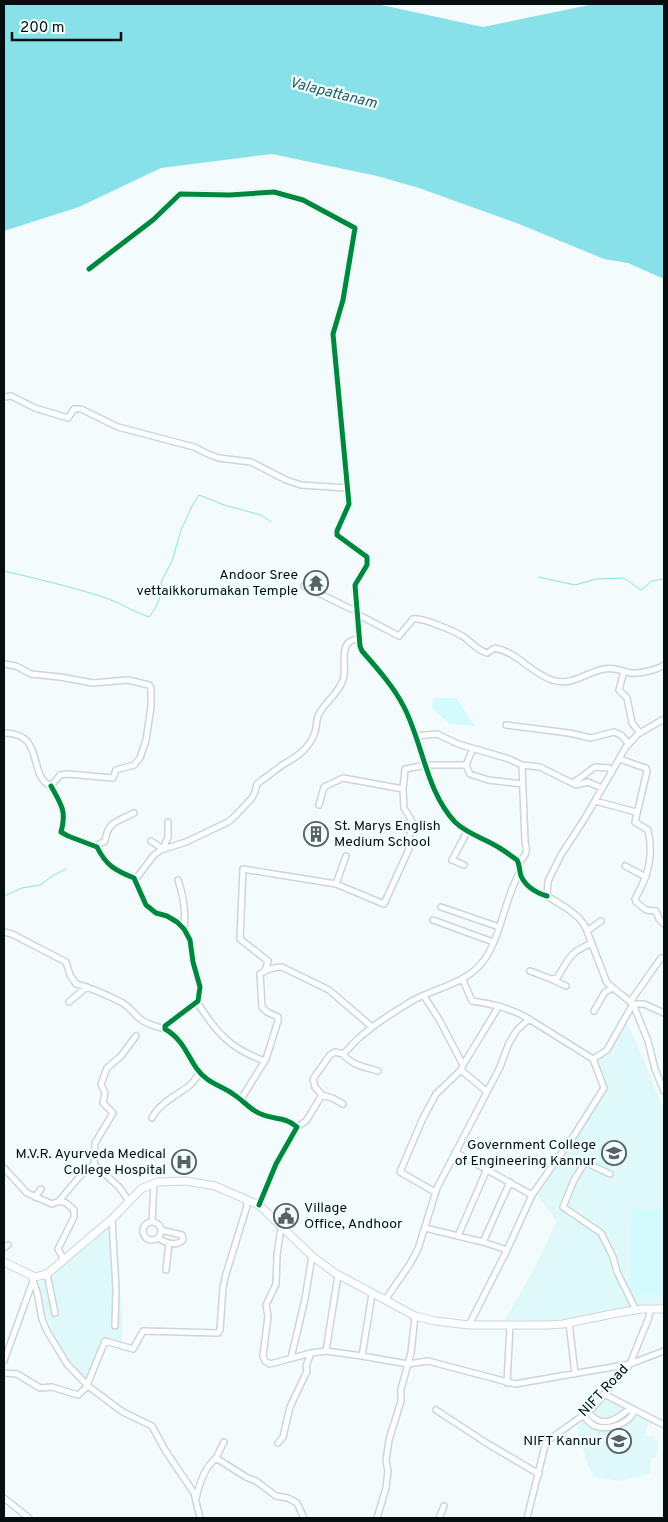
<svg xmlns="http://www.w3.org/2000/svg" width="668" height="1522" font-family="Overpass,sans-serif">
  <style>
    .built { fill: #dff9fb }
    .green { fill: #d3fafd }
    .water { fill: #88e1e8 }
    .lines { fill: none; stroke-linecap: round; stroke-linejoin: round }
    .stream { stroke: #88e1e8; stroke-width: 1 }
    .minor-casing { stroke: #cdd6d7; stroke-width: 8 }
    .major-casing { stroke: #cdd6d7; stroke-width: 9 }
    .minor { stroke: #fdfeff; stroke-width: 5 }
    .major { stroke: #fdfeff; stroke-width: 7 }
    .cycleway-casing { stroke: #f1feff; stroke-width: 8 }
    .cycleway { stroke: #00873e; stroke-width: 5 }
    .labels { text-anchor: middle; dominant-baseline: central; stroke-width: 4.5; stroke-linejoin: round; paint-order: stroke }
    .poi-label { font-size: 14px; fill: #050f10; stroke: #f1feff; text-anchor: end }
    .street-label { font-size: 14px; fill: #050f10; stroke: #f1feff }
    .water-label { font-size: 15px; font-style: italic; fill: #275c5f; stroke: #f1feff }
  </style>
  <rect width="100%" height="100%" fill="#f4fbfc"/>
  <path class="built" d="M624 1019 635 1039 664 1111V1305L652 1304 632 1307 574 1318 540 1321 505 1320 534 1269 557 1221 536 1194 608 1089 595 1060 609 1054Z
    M114 1223 122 1313V1344L102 1337 87 1381 76 1372 57 1342 43 1309 38 1290 39 1284 40 1281 48 1277 103 1229Z
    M611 1393 650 1414 645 1436H654L659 1446 656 1458H651L650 1474 619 1481 595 1477 588 1466 577 1427 597 1408Z"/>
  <path class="green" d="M434 698H456L475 726 450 724 432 708Z
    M604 1148 614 1154 606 1169 596 1164Z
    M664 1209V1294L631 1295 629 1210Z"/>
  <path class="water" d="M4 4H377L483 27 594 4H664V279L628 263 604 259 519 224 419 188 377 176 272 154 161 168 79 207 4 231Z"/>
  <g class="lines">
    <path class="stream" d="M4 571C38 579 73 587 106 598 121 603 134 612 149 617L156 607 163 590 161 582 172 561 181 530 193 504 199 495 224 505 261 515 271 522
      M538 577 575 585 596 579 624 578 641 590 652 581 664 579
      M4 896 22 888 40 885 54 875 66 869"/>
    <defs>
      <path id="minor" d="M89 269 153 220 180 194 230 195 274 192 303 200 355 228 343 300 333 334 349 504 337 531V535L367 557V565L355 585 360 646 362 651C377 668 394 687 404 707 423 744 426 791 455 822 467 834 484 838 498 847 505 851 511 856 517 860 520 865 519 870 521 876 526 887 537 893 547 896
        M4 397 11 396 35 408 68 418 74 409H81L118 427 194 447 208 454 219 458 251 462 286 480 301 485 347 488
        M304 586 351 609H357
        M357 614 399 636 413 619C422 617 456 632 464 637 472 643 477 650 487 653L495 648C517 652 531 673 552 680 572 687 586 672 604 669 614 667 621 671 631 673 639 674 657 670 664 665
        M4 664 16 666 31 674 60 677 93 683 128 680 149 685 151 688V707L146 740 140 758 134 765 116 770 113 778 68 774 60 775 51 786C27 776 46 733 4 733
        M624 671 619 690 627 698 632 723 640 733
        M664 719 638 734 626 747 585 818 561 855 548 881 547 896 568 909 579 918 585 926 607 983 633 1004 648 1041 655 1069 664 1091
        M506 725 569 733 591 738 614 732 621 735 629 744
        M416 736 437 734 458 744 509 759 522 765 525 842C528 852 526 855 519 862
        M620 759 642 767 646 768 647 771 635 822 648 830C654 856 648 876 635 899L636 902 646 910 656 911 659 919 664 924
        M466 765 471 753
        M522 765 540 767 576 785 588 782 602 788
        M573 783 595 767 609 768 612 772
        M51 786C61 804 67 811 61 832L68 836 97 847C106 865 114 870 134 878L146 905 156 913 167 916 177 922 184 929 190 940 193 962 200 987 198 1001 165 1026V1029C189 1043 188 1065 207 1079 215 1085 225 1088 233 1094 241 1099 247 1106 255 1111 270 1121 284 1115 297 1127L276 1164 259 1205
        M403 789 405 769 426 765H466L470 774 488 780 523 784
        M595 801 636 812
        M319 805 324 787 343 778 403 789 404 808 413 823 412 829 407 843 409 849 384 904 336 884
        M151 841 163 849 168 837V822
        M96 846 105 841C108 821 117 822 134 813
        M464 865 452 860 467 832
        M625 866 646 877
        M135 880 154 855 161 850 186 842 228 822 234 817 252 798 255 792 257 784 262 780C270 775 276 769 284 764 298 756 309 749 315 732 317 726 316 719 319 714 325 702 339 693 343 680 348 665 336 640 359 639
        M178 880C184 897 186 911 184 929
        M441 907 499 927
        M433 920 493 942
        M587 931 601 921
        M4 932 12 934 66 962 70 975 76 984C92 988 107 995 121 1002 129 1006 133 1013 139 1018 147 1025 156 1026 165 1029
        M265 971 268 961 240 939 243 869 336 884 346 856
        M530 971 551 979 557 978C570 957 569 953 592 943
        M551 979 566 986
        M424 996 440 1021 463 1065 461 1070 436 1094 423 1118 400 1172 435 1192
        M69 1002 87 987
        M197 1002C216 1032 230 1049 265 1061
        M630 1002 661 958H664
        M594 1011 605 992 613 988
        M343 1054C351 1065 365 1067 378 1071
        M593 1059 607 1050 633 1004H644L664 1013
        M463 1065 499 1006
        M461 1070 486 1091
        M322 1095 332 1098 343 1104
        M241 1099 266 1059 278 1021V1017L267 1012 262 1007 260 974C267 969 273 967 282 967L329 990 372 1027
        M152 1118C159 1103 178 1095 190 1085 194 1082 197 1076 200 1072
        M297 1127 306 1121 322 1095 315 1087 313 1079 330 1055 335 1052 343 1054C349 1049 353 1043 359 1038 375 1023 394 1012 412 1001 437 987 467 984 484 960 502 935 504 899 520 872
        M455 1152 532 1195
        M94 1164 95 1143 113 1113 103 1103 105 1093 101 1084 107 1068 121 1056 136 1036
        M4 1168 27 1193 52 1204C62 1199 66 1202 74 1210V1217L58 1249 64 1260
        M610 1174 589 1164H584L574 1180 563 1207 601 1233 613 1257 617 1272 636 1310
        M35 1197 41 1189
        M59 1201 80 1176 94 1164 119 1187 129 1201
        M112 1219 116 1288 115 1326
        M152 1221 154 1183
        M143 1231a9 9 0 1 1 18 0a9 9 0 1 1-18 0Z
        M281 1227 277 1255 276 1284 266 1305 268 1316 263 1356 265 1361 270 1364 311 1353 326 1351 362 1356
        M425 1228 483 1242 507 1250
        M458 1236 487 1169
        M158 1238C166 1243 176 1247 183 1240L182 1235 161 1230
        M483 1242 510 1182
        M4 1248 8 1245
        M166 1270 169 1243
        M47 1274 55 1313
        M31 1275 37 1292 42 1319 47 1331 67 1364 88 1386 112 1404 123 1412 152 1426 165 1450 194 1493 200 1518
        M372 1294 362 1356 408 1364 428 1361 515 1384 630 1364 664 1351
        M385 1300 410 1264 418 1249 437 1188 500 1067 509 1043 517 1030 529 1019C511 1008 492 1004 472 1001L463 980
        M569 1322 575 1374
        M469 1325 507 1250 532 1195 575 1134 604 1088 593 1059 529 1019
        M326 1351 338 1275
        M291 1358 305 1299 312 1256
        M4 1361 33 1281
        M4 1373 17 1374 40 1388 52 1387 78 1395 88 1386
        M507 1383 510 1325
        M87 1385 105 1341 133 1349 143 1331 218 1333 220 1330 223 1287 226 1274 247 1206 246 1200
        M604 1394 664 1425
        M436 1410 488 1444 539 1474
        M583 1416C587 1419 590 1424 595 1426 608 1431 628 1424 634 1412L629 1409C615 1421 602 1429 588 1412
        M278 1443 283 1437 290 1407 307 1371 306 1366 311 1353
        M216 1458 224 1442
        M4 1498 29 1518
        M196 1499C199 1484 204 1468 216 1458L246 1477 256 1481 276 1496 288 1498 297 1503 304 1518
        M377 1518 386 1488 388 1471 386 1461 389 1440 401 1401V1389L411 1353 415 1316
        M439 1518 444 1506
        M527 1518 545 1446 550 1439 592 1409 630 1364 649 1317 650 1309"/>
      <path id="major" d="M4 1262 35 1277 47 1274 112 1219 141 1189 157 1182 186 1181 215 1186 259 1205 312 1256 335 1273 415 1316 435 1321 469 1325H548L563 1324 617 1313 642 1309H664"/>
    </defs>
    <use href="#minor" class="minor-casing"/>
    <use href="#major" class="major-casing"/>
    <use href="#minor" class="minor"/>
    <use href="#major" class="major"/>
    <defs>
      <path id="cycleway" d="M89 269 153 220 180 194 230 195 274 192 303 200 355 228 343 300 333 334 349 504 337 531V535L367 557V565L355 585 360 646 362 651C377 668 394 687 404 707 423 744 426 791 455 822 467 834 484 838 498 847 505 851 511 856 517 860 520 865 519 870 521 876 526 887 537 893 547 896
        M51 786C61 804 67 811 61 832L68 836 97 847C106 865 114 870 134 878L146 905 156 913 167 916 177 922 184 929 190 940 193 962 200 987 198 1001 165 1026V1029C189 1043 188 1065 207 1079 215 1085 225 1088 233 1094 241 1099 247 1106 255 1111 270 1121 284 1115 297 1127L276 1164 259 1205"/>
    </defs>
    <use href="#cycleway" class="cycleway-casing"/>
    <use href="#cycleway" class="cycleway"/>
  </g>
  <defs>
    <symbol id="temple-ring" viewBox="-11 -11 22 22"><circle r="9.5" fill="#f1feff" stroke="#596263" stroke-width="1.5"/><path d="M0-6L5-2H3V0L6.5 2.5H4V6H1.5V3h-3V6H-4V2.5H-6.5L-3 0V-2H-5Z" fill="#596263"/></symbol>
    <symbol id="building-ring" viewBox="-11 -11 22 22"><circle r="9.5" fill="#f1feff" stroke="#596263" stroke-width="1.5"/><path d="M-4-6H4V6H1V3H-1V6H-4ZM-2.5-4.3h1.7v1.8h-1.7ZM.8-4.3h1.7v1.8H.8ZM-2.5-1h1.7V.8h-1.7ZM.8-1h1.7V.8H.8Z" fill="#596263"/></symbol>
    <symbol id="university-ring" viewBox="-11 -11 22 22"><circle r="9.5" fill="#f1feff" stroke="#596263" stroke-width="1.5"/><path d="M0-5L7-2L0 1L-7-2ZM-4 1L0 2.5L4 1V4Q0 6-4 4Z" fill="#596263"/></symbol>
    <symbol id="hospital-ring" viewBox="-11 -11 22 22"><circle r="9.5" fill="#f1feff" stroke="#596263" stroke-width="1.5"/><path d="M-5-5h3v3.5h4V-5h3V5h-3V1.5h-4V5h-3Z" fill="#596263"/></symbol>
    <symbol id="civic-ring" viewBox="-11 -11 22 22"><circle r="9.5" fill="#f1feff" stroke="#596263" stroke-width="1.5"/><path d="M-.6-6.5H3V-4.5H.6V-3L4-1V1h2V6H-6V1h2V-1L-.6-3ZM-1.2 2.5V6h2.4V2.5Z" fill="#596263"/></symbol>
  </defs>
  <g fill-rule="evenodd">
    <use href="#temple-ring" x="302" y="569" width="28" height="28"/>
    <use href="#building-ring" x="302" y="820" width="28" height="28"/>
    <use href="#university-ring" x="600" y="1139" width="28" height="28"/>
    <use href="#hospital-ring" x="170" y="1148" width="28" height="28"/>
    <use href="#civic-ring" x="272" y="1202" width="28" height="28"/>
    <use href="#university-ring" x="605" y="1427" width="28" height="28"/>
  </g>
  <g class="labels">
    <g class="poi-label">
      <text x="298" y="575">Andoor Sree<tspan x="298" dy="16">vettaikkorumakan Temple</tspan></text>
      <text x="334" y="826" text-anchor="start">St. Marys English<tspan x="334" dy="16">Medium School</tspan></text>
      <text x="596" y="1145">Government College<tspan x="596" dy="16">of Engineering Kannur</tspan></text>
      <text x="166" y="1154">M.V.R. Ayurveda Medical<tspan x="166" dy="16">College Hospital</tspan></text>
      <text x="304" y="1208" text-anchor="start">Village<tspan x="304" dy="16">Office, Andhoor</tspan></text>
      <text x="602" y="1441">NIFT Kannur</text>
    </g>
    <g class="street-label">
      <text transform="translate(604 1391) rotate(-47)">NIFT Road</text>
    </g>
    <g class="water-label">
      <text transform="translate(333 94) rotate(14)">Valapattanam</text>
    </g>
  </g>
  <rect width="668" height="1522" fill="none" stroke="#050f10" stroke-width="10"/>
  <path d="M12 32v8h109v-8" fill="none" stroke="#050f10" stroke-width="2.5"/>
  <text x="20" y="32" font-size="15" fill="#050f10" stroke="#f1feff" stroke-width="4" paint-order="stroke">200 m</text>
</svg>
